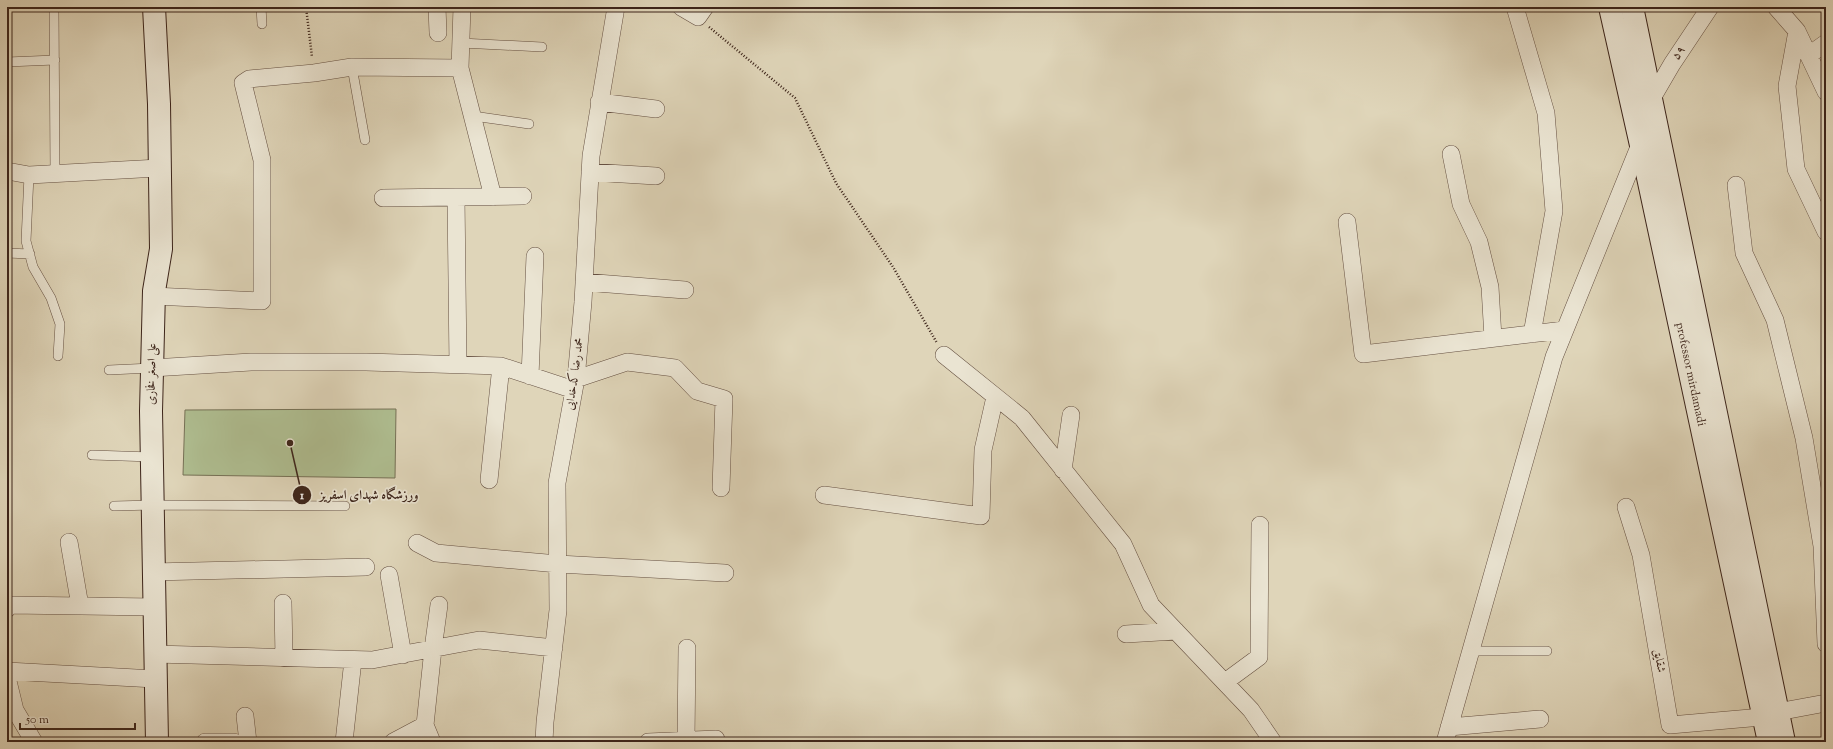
<svg xmlns="http://www.w3.org/2000/svg" width="1833" height="749" font-family="'Sorts Mill Goudy',Amiri,serif">
  <style>
    .green { fill: #afbe91; stroke: #767156 }
    .lines { fill: none; stroke-linecap: round; stroke-linejoin: round }
    .lane-casing { stroke: #655042; stroke-width: 10 }
    .street-casing { stroke: #655042; stroke-width: 18 }
    .secondary-casing { stroke: #3c241a; stroke-width: 24 }
    .path { stroke: #3c241a; stroke-width: 2.5; stroke-dasharray: 1 2; stroke-linecap: butt }
    .lane { stroke: #eae4d2; stroke-width: 9 }
    .street { stroke: #eae4d2; stroke-width: 17 }
    .secondary { stroke: #eae4d2; stroke-width: 22 }
    .labels { text-anchor: middle; dominant-baseline: central; stroke-width: 3.5; stroke-linejoin: round; paint-order: stroke }
    .street-label { font-size: 12px; fill: #3c241a; stroke: #eae4d2 }
    .leader { fill: none; stroke: #3c241a; stroke-width: 1.5 }
    .callout-dot { fill: #3c241a; stroke: #eae4d2; stroke-width: 1.5 }
    .mark-label { font-size: 12px; text-anchor: middle; font-weight: bold; fill: #fff }
    .callout-label { font-size: 13px; text-anchor: middle; font-weight: bold; fill: #3c241a; stroke: #eae4d2; stroke-width: 3.5; stroke-linejoin: round; paint-order: stroke }
  </style>
  <rect width="100%" height="100%" fill="#dfd5b9"/>
  <filter id="stains"><feTurbulence type="fractalNoise" baseFrequency=".005" numOctaves="4"/><feColorMatrix values="0 0 0 0 .2 0 0 0 0 .09 0 0 0 0 .02 0 0 0 .5 -.17"/></filter>
  <radialGradient id="worn" r=".72"><stop offset=".6" stop-color="#630" stop-opacity="0"/><stop offset="1" stop-color="#630" stop-opacity=".3"/></radialGradient>
  <path class="green" d="M396 409 395 478 183 475 185 410Z"/>
  <g class="lines">
    <defs>
      <path id="lane" d="M54 7 55 174
        M261 7 262 24
        M461 43 542 47
        M7 62 55 60
        M352 67 365 140
        M473 116 529 124
        M29 175 26 241 33 267 51 298 60 324 58 356
        M7 253 30 254
        M109 370 152 368
        M92 455 152 457
        M114 506 153 505 345 506
        M1470 651H1547"/>
      <path id="street" d="M437 7 438 33
        M681 7 698 17 705 7
        M1515 7 1546 113 1554 211 1532 334
        M1776 7 1797 31 1826 92
        M1797 31 1787 86 1796 169 1826 232
        M1809 55 1826 43
        M460 68 493 197
        M1651 100 1672 64 1710 7
        M599 102 656 109
        M1451 154 1461 204 1479 242 1490 287 1493 338
        M7 171 29 175 159 168
        M590 172 656 176
        M1736 185 1744 253 1775 320 1804 438 1822 546 1826 644
        M456 197 458 365
        M383 198 523 196
        M1347 222 1363 354 1564 330
        M584 282 685 290
        M153 296 262 301V160L243 83 249 79 314 73 352 67 460 68 462 7
        M944 355 1022 418 1123 544 1151 605 1251 710 1273 742
        M152 368 251 362H366L501 366 574 390
        M530 376 535 256
        M576 379 627 362 675 368 697 391 724 399 721 488
        M1063 470 1071 415
        M489 480 501 366
        M824 495 981 516 983 450 995 397
        M1626 507 1641 555 1670 725 1762 717
        M69 542 80 606
        M417 543 436 553 558 564 725 573
        M153 572 366 567
        M389 575 403 655
        M283 603 284 658
        M7 609 9 605 154 607
        M1126 634 1176 631
        M154 654 372 660 479 640 554 648
        M7 671 155 679
        M7 677 15 710 34 742
        M1225 682 1259 657 1260 525
        M1778 712 1826 703
        M245 716 248 742
        M1449 727 1540 719
        M686 741 687 648
        M205 742H234
        M344 742 353 660
        M393 742 425 725
        M432 742 425 725 433 649 439 605
        M544 742 545 722 558 610 557 483 576 379 583 302 591 156 616 7
        M648 742 716 739
        M1445 742 1554 357 1641 142"/>
      <g id="secondary">
        <path d="M154 7 159 104 161 249 154 291 151 411 157 742"/>
        <path id="s1" d="M1610 7 1643 154 1769 742"/>
        <path d="M1632 7 1784 742"/>
      </g>
    </defs>
    <use href="#lane" class="lane-casing"/>
    <use href="#street" class="street-casing"/>
    <use href="#secondary" class="secondary-casing"/>
    <path class="path" d="M306 7 312 57
      M709 27 795 98 836 183 893 267 937 343"/>
    <use href="#lane" class="lane"/>
    <use href="#street" class="street"/>
    <use href="#secondary" class="secondary"/>
  </g>
  <g class="labels">
    <g class="street-label">
      <text transform="translate(1679 53) rotate(-56)">۵۹</text>
      <text transform="translate(152 374) rotate(-89)">علی اصغر فخاری</text>
      <text transform="translate(575 374) rotate(-82)">محمد رضا کدخدایی</text>
      <text stroke="none"><textPath href="#s1" startOffset="376">professor mirdamadi</textPath></text>
      <text transform="translate(1659 661) rotate(80)">شقایق</text>
    </g>
  </g>
  <path class="leader" d="M290 443L302 495"/>
  <g class="callout-dot">
    <circle cx="290" cy="443" r="4"/>
    <circle cx="302" cy="495" r="10"/>
  </g>
  <g class="mark-label">
    <text x="302" y="499">1</text>
  </g>
  <g class="callout-label">
    <text x="369" y="499">ورزشگاه شهدای اسفریز</text>
  </g>
  <rect width="1833" height="749" fill="none" stroke="#dfd5b9" stroke-width="24"/>
  <rect x="8" y="8" width="1817" height="733" fill="none" stroke="#3c241a" stroke-width="2"/>
  <rect x="12" y="12" width="1809" height="725" fill="none" stroke="#3c241a"/>
  <path d="M20 723v6h115v-6" fill="none" stroke="#3c241a" stroke-width="2"/>
  <text x="26" y="723" font-size="12" fill="#3c241a" stroke="#eae4d2" stroke-width="3" paint-order="stroke">50 m</text>
  <rect width="100%" height="100%" filter="url(#stains)"/>
  <rect width="100%" height="100%" fill="url(#worn)"/>
</svg>
